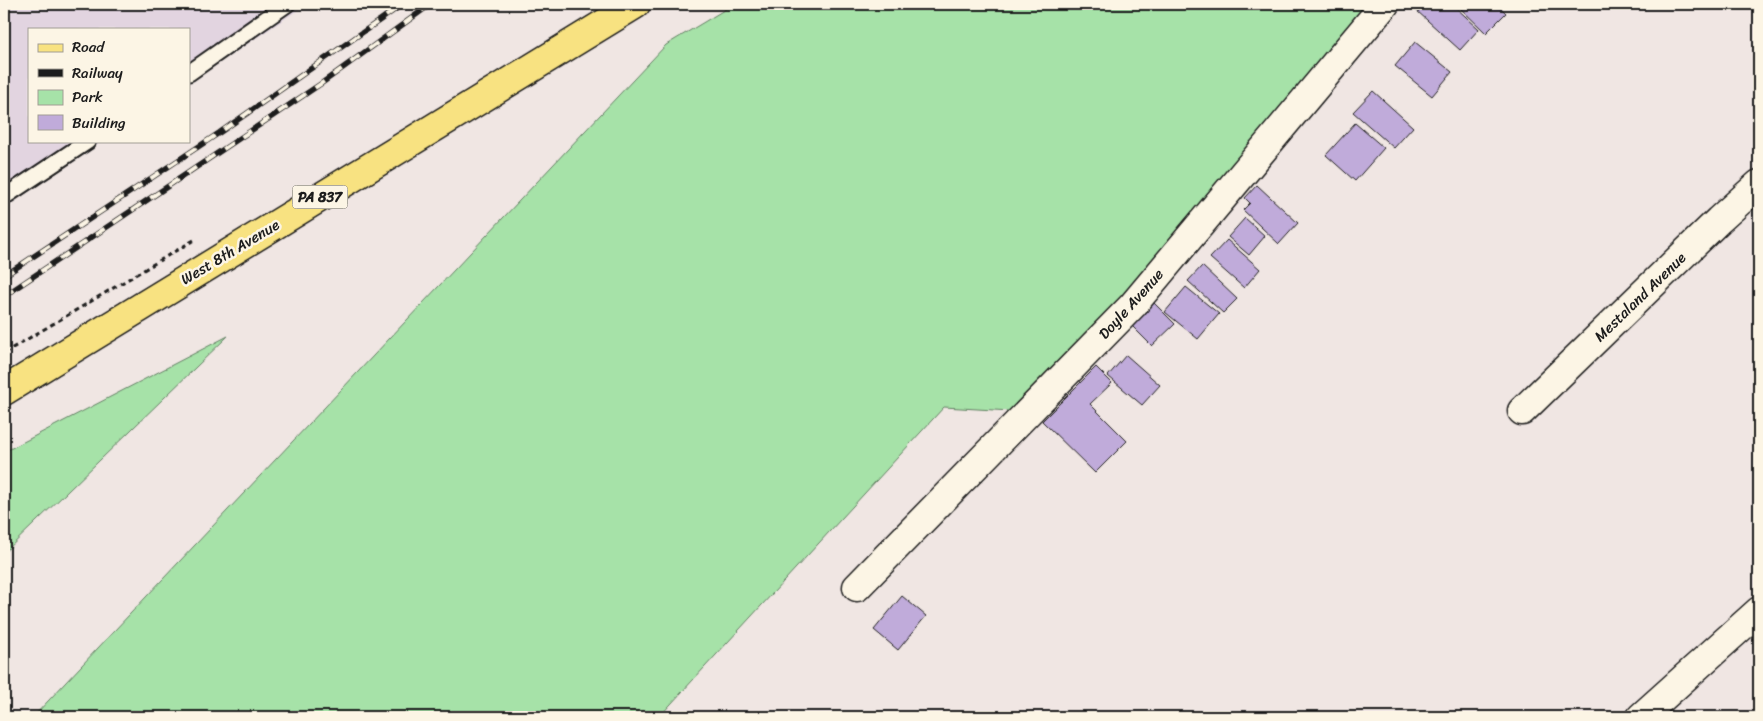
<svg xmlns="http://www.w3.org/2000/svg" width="1763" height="721" font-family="Sriracha,sans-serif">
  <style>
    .built { fill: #e2d4e0 }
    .green { fill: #a6e2a8; stroke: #617f62 }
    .building { fill: #c0abda; stroke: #1c1c1c }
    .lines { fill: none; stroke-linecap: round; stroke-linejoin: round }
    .lane-casing { stroke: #1c1c1c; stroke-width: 19 }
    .street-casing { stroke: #1c1c1c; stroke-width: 31 }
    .primary-casing { stroke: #1c1c1c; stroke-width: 31 }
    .path { stroke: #1c1c1c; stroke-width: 3; stroke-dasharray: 5 4; stroke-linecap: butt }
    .lane { stroke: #fcf5e5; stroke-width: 15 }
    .street { stroke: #fcf5e5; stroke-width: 28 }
    .primary { stroke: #f8e281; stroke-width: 28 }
    .rail-casing { stroke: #1c1c1c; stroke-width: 5.5 }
    .rail { stroke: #fcf5e5; stroke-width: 4; stroke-dasharray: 11; stroke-linecap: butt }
    .labels { text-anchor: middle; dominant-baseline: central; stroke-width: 5; stroke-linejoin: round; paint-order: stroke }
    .shield { fill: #fcf5e5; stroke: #5f5d58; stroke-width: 1 }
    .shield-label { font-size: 14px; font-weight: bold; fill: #1c1c1c }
    .street-label { font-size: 15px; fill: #1c1c1c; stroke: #fcf5e5 }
  </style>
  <rect width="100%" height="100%" fill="#f0e6e3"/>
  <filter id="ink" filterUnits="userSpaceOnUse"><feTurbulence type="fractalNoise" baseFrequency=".02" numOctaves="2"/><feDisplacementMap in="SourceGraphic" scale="10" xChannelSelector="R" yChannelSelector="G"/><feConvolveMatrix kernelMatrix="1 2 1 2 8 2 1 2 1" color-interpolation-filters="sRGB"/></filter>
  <g filter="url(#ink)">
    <path class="built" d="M4 4H307L189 83V29H29V141H103L4 208Z"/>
    <path class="green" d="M734 4H1392L1027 412 944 407 659 717H33L666 45Z
      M228 336 4 553V452Z"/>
    <path class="building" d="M1423 4H1452L1479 29 1460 50 1417 11Z
      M1456 4H1497L1506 13 1486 33Z
      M1415 42 1452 72 1432 96 1395 66Z
      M1373 91 1413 127 1394 148 1353 112Z
      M1355 123 1384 148 1355 181 1326 155Z
      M1257 185 1298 223 1279 244 1243 210 1250 203 1245 198Z
      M1245 218 1265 236 1249 255 1228 237Z
      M1227 240 1260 269 1244 288 1210 258Z
      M1202 266 1237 299 1223 313 1188 281Z
      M1186 287 1219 314 1198 339 1165 312Z
      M1151 300 1175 324 1152 346 1129 323Z
      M1126 355 1160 385 1142 405 1108 376Z
      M1096 367 1112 383 1090 404 1127 441 1095 473 1042 421Z
      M902 596 926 616 898 650 874 630Z"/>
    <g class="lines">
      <defs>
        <path id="lane" d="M189 73 287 4
          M4 197 88 141"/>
        <path id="street" d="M1522 411 1719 220 1759 184
          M857 587 1133 305 1385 4
          M1641 717 1759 611"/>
        <path id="primary" d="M4 391 636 4"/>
      </defs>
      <use href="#lane" class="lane-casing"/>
      <use href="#street" class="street-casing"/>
      <use href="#primary" class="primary-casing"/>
      <path class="path" d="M4 353 194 240"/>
      <use href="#lane" class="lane"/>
      <use href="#street" class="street"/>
      <use href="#primary" class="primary"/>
      <defs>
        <path id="rail" d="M4 276 219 133 403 4
          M4 296 322 83 431 4"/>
      </defs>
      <use href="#rail" class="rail-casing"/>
      <use href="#rail" class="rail"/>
    </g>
  </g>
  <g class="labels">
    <rect class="shield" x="292.5" y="185.5" width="55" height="23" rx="4"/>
    <g class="shield-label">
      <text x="320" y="197">PA 837</text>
    </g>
    <g class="street-label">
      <text transform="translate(230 252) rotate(-31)">West 8th Avenue</text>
      <text transform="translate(1640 297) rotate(-44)">Mestaland Avenue</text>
      <text transform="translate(1131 304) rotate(-48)">Doyle Avenue</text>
    </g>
  </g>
  <rect width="1763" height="721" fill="none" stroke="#fcf5e5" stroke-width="20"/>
  <rect x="10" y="10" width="1743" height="701" fill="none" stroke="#1c1c1c" stroke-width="2" filter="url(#ink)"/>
  <rect x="28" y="28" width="162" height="115" fill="#fcf5e5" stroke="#a29e95"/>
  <rect x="38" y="44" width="25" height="8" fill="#f8e281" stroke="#a29e95"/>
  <text x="72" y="52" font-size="15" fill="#1c1c1c">Road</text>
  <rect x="38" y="69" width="25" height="8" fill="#1c1c1c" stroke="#a29e95"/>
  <text x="72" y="78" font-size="15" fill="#1c1c1c">Railway</text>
  <rect x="38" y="90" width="25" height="15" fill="#a6e2a8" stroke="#a29e95"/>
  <text x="72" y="102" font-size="15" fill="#1c1c1c">Park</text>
  <rect x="38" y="115" width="25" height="15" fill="#c0abda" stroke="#a29e95"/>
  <text x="72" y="128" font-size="15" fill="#1c1c1c">Building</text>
</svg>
